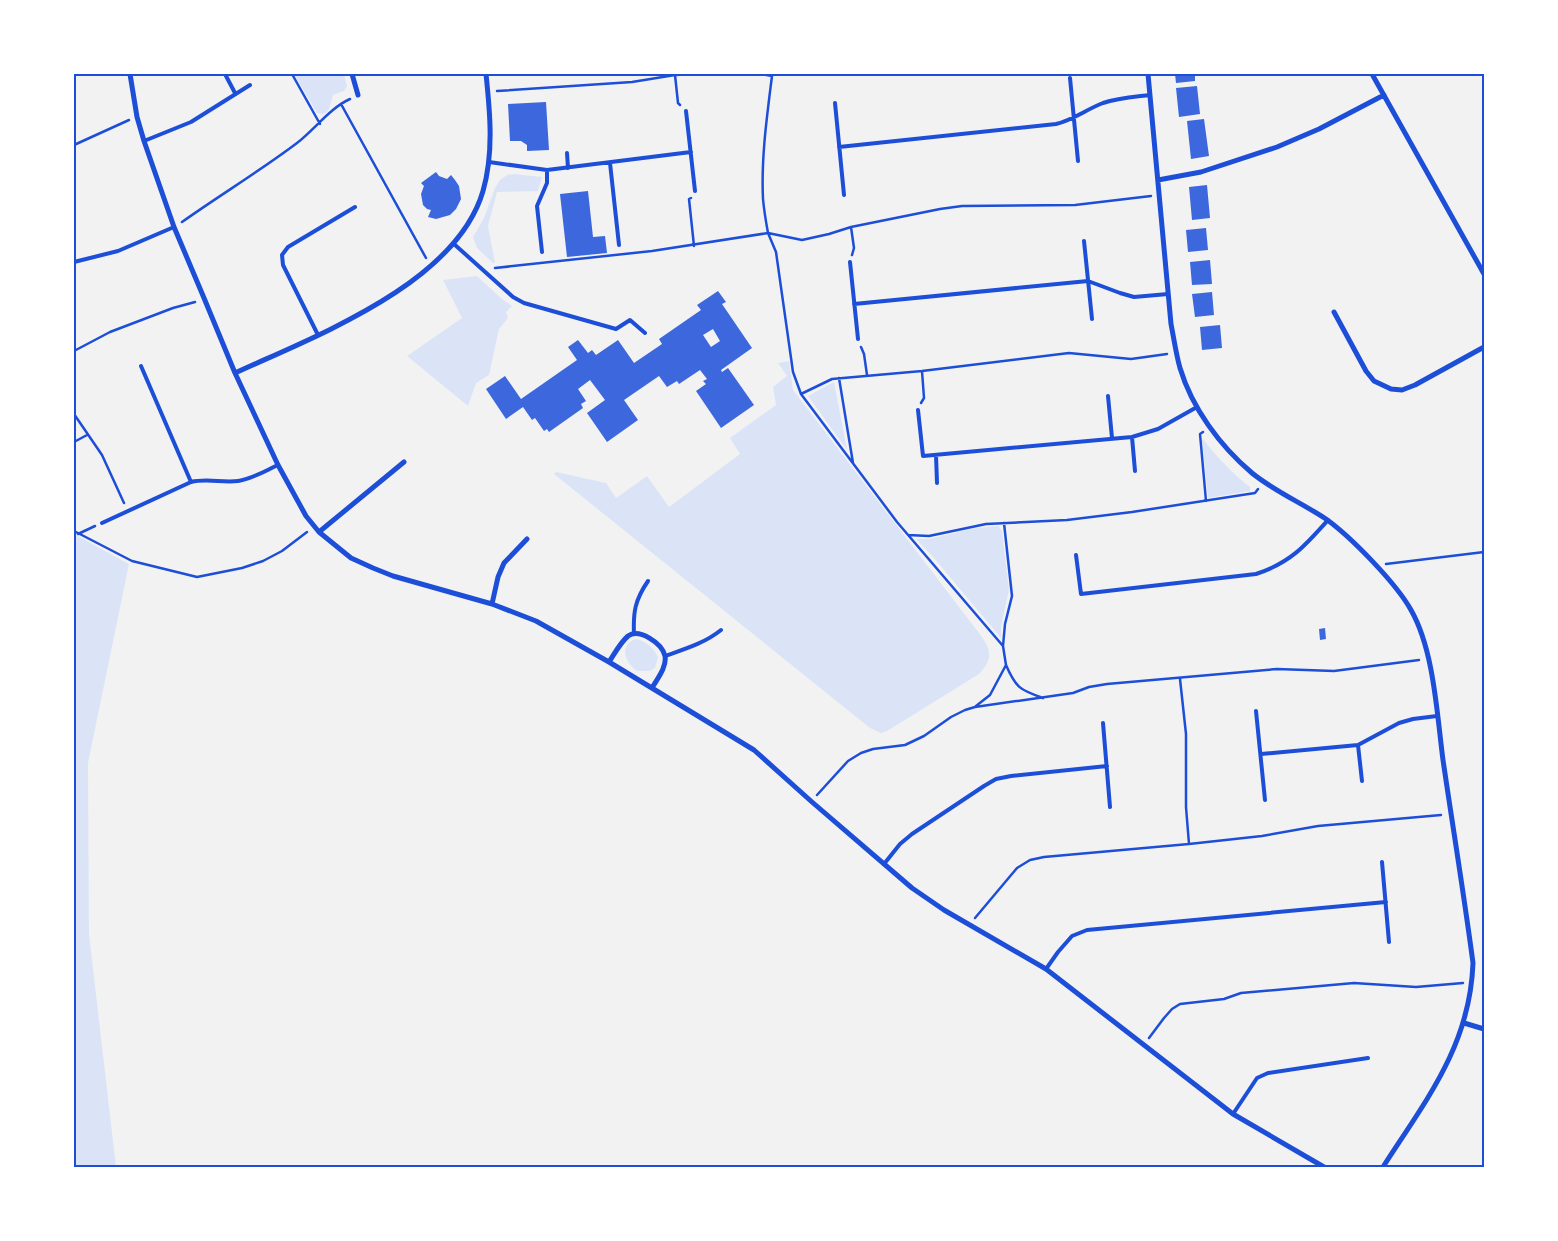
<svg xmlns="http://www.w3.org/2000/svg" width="1558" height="1241" font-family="Ubuntu,sans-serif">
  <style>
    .green { fill: #dbe4f7 }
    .building { fill: #3d67dc; fill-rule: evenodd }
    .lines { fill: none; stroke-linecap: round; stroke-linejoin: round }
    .path { stroke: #1d4ed8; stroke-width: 2.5 }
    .service { stroke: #1d4ed8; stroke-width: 4 }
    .minor { stroke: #1d4ed8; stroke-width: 5 }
    .neatline { fill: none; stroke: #1d4ed8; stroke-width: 2 }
  </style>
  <rect width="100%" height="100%" fill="#f2f2f2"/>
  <path class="green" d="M294 74H344L347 86 344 91 333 95 329 109 326 113 321 114 317 113Z
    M514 174 542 177 538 191 497 192 488 226 495 263H493L477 248 473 237 484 218 495 188 500 180 507 175Z
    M477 276 502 299 512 306 506 312 508 318 499 329 489 375 476 383 468 406 407 356 462 318 443 280Z
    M789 361 793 390 982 637C992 652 992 660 979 674L887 731 881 733 870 728 554 474 556 472 606 483 616 498 647 476 669 507 740 454 730 438 776 405 773 387 787 376 778 363Z
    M834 382 847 450 808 396Z
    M1203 439C1217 457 1232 473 1250 487V491L1208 498 1202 440Z
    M998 526 1002 531 1009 590 1001 626V638L934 558 916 539H929L975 528Z
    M74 534 129 564 88 763 89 934 116 1167H74Z
    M636 639C646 641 654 648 658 657L655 668 650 671H637C625 663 618 645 636 639Z"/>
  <path class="building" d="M1175 74H1195V81L1176 83Z
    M1197 86 1200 114 1179 117 1176 88Z
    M546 102 549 150 527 151V145L521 141H510L508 104Z
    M1204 119 1209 156 1191 159 1187 121Z
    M436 172 439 176 447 179 451 175 455 180 459 186 461 199 456 209 450 215 436 219 428 217 431 210 427 209 423 205 421 194 424 186 421 183Z
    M1207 185 1210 218 1192 220 1189 187Z
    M588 191 593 237 605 236 607 253 567 257 560 194Z
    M1206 228 1208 250 1188 252 1186 230Z
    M1210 260 1212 284 1192 285 1190 262Z
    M718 291 726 302 722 304 752 348 721 370 722 372 728 368 754 405 721 428 696 391 706 384 703 381 707 379 700 370 679 384 677 381 667 387 659 376 624 400 638 420 607 442 587 413 605 400 590 380 578 389 586 401 581 404 583 408 549 432 547 429 544 431 535 418 532 420 523 407 506 419 486 389 505 376 521 399 577 360 568 347 578 340 588 353 592 350 596 355 618 340 634 363 662 344 659 339 701 310 697 305ZM713 329 720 341 711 347 703 335Z
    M1212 292 1214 315 1195 317 1192 294Z
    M1220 325 1222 348 1202 350 1200 327Z
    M1325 628 1326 639 1320 640 1319 629Z"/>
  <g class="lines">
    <path class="path" d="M292 74 320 124
      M760 74 772 76
      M675 75 678 103 680 105
      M497 91 632 82 675 75 696 74
      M341 104 426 258
      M74 145 129 120
      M1151 196 1075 205 962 206 940 209 851 227 829 234 802 240 768 233 776 252 793 372 801 394 832 379 922 371 1069 353 1131 359 1167 354
      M691 198 689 199 694 246
      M182 222C220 195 260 171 297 143 315 129 330 108 350 99
      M851 227 854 248 852 255
      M495 268 652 251 768 233C766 222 764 210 763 199 761 158 767 116 772 76
      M861 347 864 354 867 375
      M74 351 110 332 173 308 195 302
      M839 378 853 463
      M801 394 897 522 1003 646 1006 665
      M921 403 924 398 922 371
      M74 414 102 455 124 503
      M1203 432 1200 434 1206 501
      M74 442 87 435
      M74 531 132 561 197 577 242 568 263 561 282 551 307 532
      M78 534 95 526
      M908 535 929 536 986 524 1067 520 1132 512 1255 493 1258 489
      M1386 564 1484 552
      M1003 646 1005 624 1012 596 1004 523
      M1180 679 1186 734V807L1189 844
      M976 706 990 695 1006 665C1016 688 1020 690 1043 698
      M817 795 848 761 861 753 873 749 905 745 924 736 951 717 965 710 975 707 1073 693 1089 687 1107 684 1277 669 1334 671 1419 660
      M975 918 1017 868 1030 860 1044 857 1189 844 1262 836 1318 826 1441 815
      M1149 1038 1164 1018 1172 1009 1180 1004 1224 999 1241 993 1354 983 1416 987 1463 983"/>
    <path class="service" d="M225 74 235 93
      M1070 78 1078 161
      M835 103 844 195
      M686 111 695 191
      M144 141 191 122 250 85
      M839 147 1056 124C1073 120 1087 109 1103 103 1118 98 1134 97 1150 95
      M567 153 568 168
      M489 162 547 170 691 152
      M610 163 619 245
      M1084 241 1092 319
      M454 244 513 297 524 303 616 329 630 320 645 333
      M542 252 537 206 547 183V170
      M74 262 118 251 174 227
      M850 262 858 339
      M854 304 1088 281 1120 293 1134 297 1168 294
      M318 335 283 265 282 255 288 247 355 207
      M141 366 191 482
      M1108 396 1112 438
      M918 410 923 456 1132 437 1158 429 1197 407
      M1132 437 1135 471
      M936 455 937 483
      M102 523 191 482C207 478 222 483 238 481 252 479 265 471 278 465
      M1076 555 1081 594 1256 574C1290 563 1305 546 1328 520
      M634 634C633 612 635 600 648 581
      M665 656C685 649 705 643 721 630
      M1256 711 1265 800
      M1103 723 1110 807
      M1358 745 1362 781
      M1261 754 1358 745 1399 723 1413 719 1437 716
      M1382 862 1389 942
      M884 864 900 844 912 834 984 786 996 779 1011 776 1107 766
      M1046 969 1058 952 1072 936 1087 930 1386 902
      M1233 1114 1257 1078 1268 1073 1368 1058"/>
    <path class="minor" d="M130 74 137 117 144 141 174 227 204 298 235 373 278 465 306 516 319 532 351 558 373 568 393 576 492 604 536 621 609 662 754 750 812 802 912 888 944 910 1046 969 1233 1114 1324 1167
      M352 74 358 95
      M1148 74 1171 324C1174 339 1176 354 1180 368 1192 408 1220 446 1252 473 1274 491 1302 503 1326 519 1351 537 1396 583 1411 610 1434 650 1437 715 1443 760 1453 828 1464 895 1473 963 1470 1046 1426 1100 1383 1167
      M1372 74 1484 274
      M1158 180 1201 172 1277 147 1319 129 1384 95
      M1334 312 1366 371 1374 381 1391 389 1402 390 1415 385 1484 347
      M235 373C315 336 456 284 483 191 494 153 490 112 486 74
      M319 532 404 462
      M492 604 498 577 504 563 527 539
      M609 662C615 653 620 643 628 636 639 628 662 643 665 656 667 667 657 679 652 688
      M1464 1023 1484 1029"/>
  </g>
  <rect width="1558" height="1241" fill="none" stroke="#ffffff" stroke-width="150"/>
  <rect x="75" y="75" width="1408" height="1091" class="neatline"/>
</svg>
